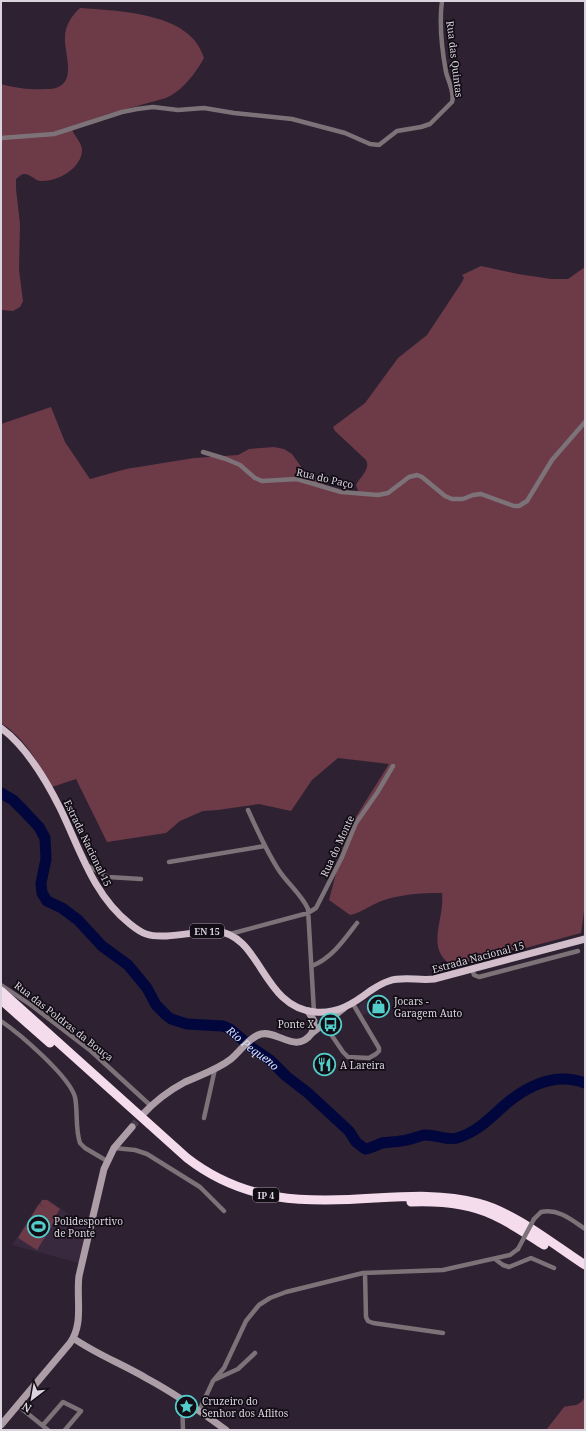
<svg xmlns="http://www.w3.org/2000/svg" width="586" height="1431" font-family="'Noto Serif',serif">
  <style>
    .built { fill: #38293f }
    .green { fill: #6d3a48 }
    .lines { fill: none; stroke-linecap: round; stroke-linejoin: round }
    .river { stroke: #01063c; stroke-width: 11 }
    .secondary-tunnel { stroke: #473c4c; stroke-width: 7; stroke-dasharray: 7 3.5; stroke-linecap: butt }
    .street { stroke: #7c7278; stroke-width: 4.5 }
    .secondary { stroke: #ad9da7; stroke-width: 7 }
    .primary { stroke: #d2becb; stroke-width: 7 }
    .highway { stroke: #f5dcec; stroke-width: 9 }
    .street-bridge { stroke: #7c7278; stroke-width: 4.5 }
    .labels { text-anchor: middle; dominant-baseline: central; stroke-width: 3.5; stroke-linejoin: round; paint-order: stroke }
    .shield { fill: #120d15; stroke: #9f98a2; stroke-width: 1 }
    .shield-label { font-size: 9px; font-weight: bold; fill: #dbd4df }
    .street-label { font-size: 10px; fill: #dbd4df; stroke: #120d15 }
    .poi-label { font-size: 10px; fill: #dbd4df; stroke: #120d15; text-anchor: start }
    .water-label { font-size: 11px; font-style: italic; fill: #d9e2f4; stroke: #120d15 }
  </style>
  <rect width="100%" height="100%" fill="#2d2132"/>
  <path class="built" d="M365 1000 368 1002 373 1010 362 1016 357 1007Z
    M44 1199 49 1200 87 1227 79 1263 12 1245 39 1203Z"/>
  <path class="green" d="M80 8C118 11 191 12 204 58 196 73 182 91 166 98L108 114 71 127C73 135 81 141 82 149 83 168 57 182 41 181 35 181 31 174 24 174 21 174 19 177 16 179V189L20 224 19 270 23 301 20 307 13 311 1 310V84C15 88 29 90 44 89 47 89 53 89 56 88 77 81 64 53 65 37 65 26 72 15 80 8Z
    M481 266 518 274 551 279H568L585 267V904L581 933 455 967C423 950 445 921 442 893 421 893 399 894 379 902 369 906 361 913 350 915L329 900 347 831 389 764 338 758 312 780 291 811 259 804 218 810 203 811 180 821 166 833 107 842 76 779 52 787C38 763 25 738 1 723L2 468 1 424 51 407 65 442 90 479 126 469 194 458 238 455 249 449 274 447 284 449 292 454 302 468 325 485 340 491H358L356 485C360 477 371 469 366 460L335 431 333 427 365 403 398 358 427 335 462 282 464 278 462 275Z
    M42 1200H47L60 1209 56 1215 58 1216 37 1250 18 1238 39 1204 45 1208 40 1204Z
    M585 1397V1430H546L564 1407C574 1404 578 1408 585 1397Z"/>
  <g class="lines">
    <path class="river" id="s1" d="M1 793 13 800 22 809 39 827 45 838 46 859 41 883 42 893 47 901 62 908 78 920 102 946 128 965 147 988 156 1005 166 1015 171 1019 187 1024 223 1026 230 1029 251 1047 270 1060 286 1076 308 1093 349 1131 356 1142 365 1149C372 1148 376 1145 382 1143 388 1142 395 1142 401 1141 409 1140 416 1137 424 1135 435 1134 447 1141 457 1138 478 1132 491 1117 507 1103 529 1085 556 1072 585 1083"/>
    <path class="secondary-tunnel" d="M132 1127 141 1116"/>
    <path class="street" d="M1 138 54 134 122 112 137 109 153 107 178 110 204 108 234 113 292 119 345 133 370 144 379 145 397 131 421 127 430 124 452 102C455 92 448 81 446 72 442 50 439 23 442 1
      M203 452 226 459 240 465 255 478 262 481 297 479 341 492 378 495 388 493 409 477 417 475 422 477 445 496 452 499H463L473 495 481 494 514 506H519L527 501 552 460 585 422
      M248 810C257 830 266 850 278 869 286 882 302 895 308 909L314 1012
      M169 862 265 846
      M88 866 108 877 141 879
      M230 934 308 913 316 908 342 857 356 823 377 793 393 766
      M312 966C332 958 344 940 357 923
      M472 969 474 975 479 977 578 951
      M1 985 31 1005 91 1051 151 1106
      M1 1021C20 1034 69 1076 75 1097 78 1112 75 1128 80 1143L85 1148 107 1161
      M324 1024 343 1052 348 1057 369 1058 376 1054 379 1051V1048L353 1004
      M204 1118 215 1069
      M114 1148 135 1150 147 1154 200 1187 224 1211
      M534 1219 541 1212C558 1208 572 1220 585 1229
      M495 1259 503 1265 509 1267 531 1258 554 1268
      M365 1273 366 1317 368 1321 373 1323 443 1333
      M214 1380 238 1369 255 1353
      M182 1399 183 1430
      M17 1405 48 1430
      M199 1411 213 1381 224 1368 246 1321 259 1305 270 1298 286 1292 363 1273 443 1270 510 1255 518 1249
      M183 1416 188 1411 194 1407
      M43 1425 63 1402 81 1411 65 1430"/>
    <path class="secondary" d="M308 1011 314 1021 312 1033
      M141 1116C154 1102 168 1091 185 1082 200 1075 217 1070 231 1059 240 1052 249 1037 261 1034 278 1030 296 1055 312 1033L344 1008
      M73 1338C96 1354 122 1364 146 1378 174 1393 200 1411 226 1430
      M1 1425 70 1343C84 1324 76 1298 79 1276L104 1169 114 1148 132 1127"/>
    <path class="primary" d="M1 728C27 747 46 780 60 808 80 849 93 895 130 924 135 928 140 932 146 934 163 940 196 931 215 931 262 934 261 1007 315 1012 337 1014 353 1004 370 991 376 987 382 983 389 981 403 976 419 981 434 979L585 939"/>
    <path class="highway" d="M1 991 187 1158C245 1203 306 1203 375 1198 410 1196 444 1194 478 1203 514 1212 554 1245 585 1265
      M1 1000 50 1043
      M411 1202C438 1201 468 1203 493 1215 511 1223 528 1235 544 1245"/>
    <path class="street-bridge" d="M518 1249 534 1219"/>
  </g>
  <defs>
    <symbol id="shop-ring" viewBox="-11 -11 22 22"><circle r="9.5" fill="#120d15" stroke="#53cdca" stroke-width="1.5"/><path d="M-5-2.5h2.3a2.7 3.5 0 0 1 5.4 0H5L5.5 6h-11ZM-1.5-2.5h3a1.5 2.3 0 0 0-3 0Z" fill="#53cdca"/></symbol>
    <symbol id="bus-ring" viewBox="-11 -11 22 22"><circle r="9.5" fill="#120d15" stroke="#53cdca" stroke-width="1.5"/><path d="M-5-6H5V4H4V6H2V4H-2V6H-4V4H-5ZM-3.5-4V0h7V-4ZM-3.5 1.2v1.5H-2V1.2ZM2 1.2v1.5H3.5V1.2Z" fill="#53cdca"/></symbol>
    <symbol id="restaurant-ring" viewBox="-11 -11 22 22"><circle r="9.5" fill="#120d15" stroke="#53cdca" stroke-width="1.5"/><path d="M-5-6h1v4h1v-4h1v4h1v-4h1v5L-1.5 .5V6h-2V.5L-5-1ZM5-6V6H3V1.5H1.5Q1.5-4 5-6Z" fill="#53cdca"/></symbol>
    <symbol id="stadium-ring" viewBox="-11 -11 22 22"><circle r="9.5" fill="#120d15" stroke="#53cdca" stroke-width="1.5"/><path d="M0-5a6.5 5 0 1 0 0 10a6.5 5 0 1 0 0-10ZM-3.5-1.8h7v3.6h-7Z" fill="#53cdca"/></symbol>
    <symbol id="sight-ring" viewBox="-11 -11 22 22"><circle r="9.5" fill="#120d15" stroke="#53cdca" stroke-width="1.5"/><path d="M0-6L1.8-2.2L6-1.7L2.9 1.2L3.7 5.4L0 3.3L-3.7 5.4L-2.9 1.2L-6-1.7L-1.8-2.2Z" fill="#53cdca"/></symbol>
  </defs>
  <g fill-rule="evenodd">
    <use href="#shop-ring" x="366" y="994" width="25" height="25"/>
    <use href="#bus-ring" x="318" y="1012" width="25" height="25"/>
    <use href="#restaurant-ring" x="312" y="1052" width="25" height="25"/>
    <use href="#stadium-ring" x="26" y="1214" width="25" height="25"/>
    <use href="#sight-ring" x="174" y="1394" width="25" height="25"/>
  </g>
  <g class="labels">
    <g class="shield">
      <rect x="190" y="924" width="34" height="14" rx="3"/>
      <rect x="253" y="1188" width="26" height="14" rx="3"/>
    </g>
    <g class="shield-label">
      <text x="207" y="931">EN 15</text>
      <text x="266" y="1195">IP 4</text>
    </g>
    <g class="street-label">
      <text transform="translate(455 59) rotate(83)">Rua das Quintas</text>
      <text transform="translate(325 478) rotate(13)">Rua do Paço</text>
      <text transform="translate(88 843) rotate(64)">Estrada Nacional 15</text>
      <text transform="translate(337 846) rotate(-65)">Rua do Monte</text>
      <text transform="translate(478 957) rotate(-15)">Estrada Nacional 15</text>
      <text transform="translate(64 1021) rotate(38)">Rua das Poldras da Bouça</text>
    </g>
    <g class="poi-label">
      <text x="394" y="1001">Jocars -<tspan x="394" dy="12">Garagem Auto</tspan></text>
      <text x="314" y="1024" text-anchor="end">Ponte X</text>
      <text x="340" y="1065">A Lareira</text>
      <text x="54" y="1221">Polidesportivo<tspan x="54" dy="12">de Ponte</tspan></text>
      <text x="202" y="1401">Cruzeiro do<tspan x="202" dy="12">Senhor dos Aflitos</tspan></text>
    </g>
    <g class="water-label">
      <text stroke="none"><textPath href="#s1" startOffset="393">Rio Pequeno</textPath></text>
    </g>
  </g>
  <rect width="586" height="1431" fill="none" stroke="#dbd4df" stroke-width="4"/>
  <g transform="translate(32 1399) rotate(211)" stroke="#120d15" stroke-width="3" paint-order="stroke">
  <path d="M0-3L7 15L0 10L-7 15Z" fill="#dbd4df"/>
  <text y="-6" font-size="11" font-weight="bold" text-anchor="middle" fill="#dbd4df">N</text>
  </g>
</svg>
